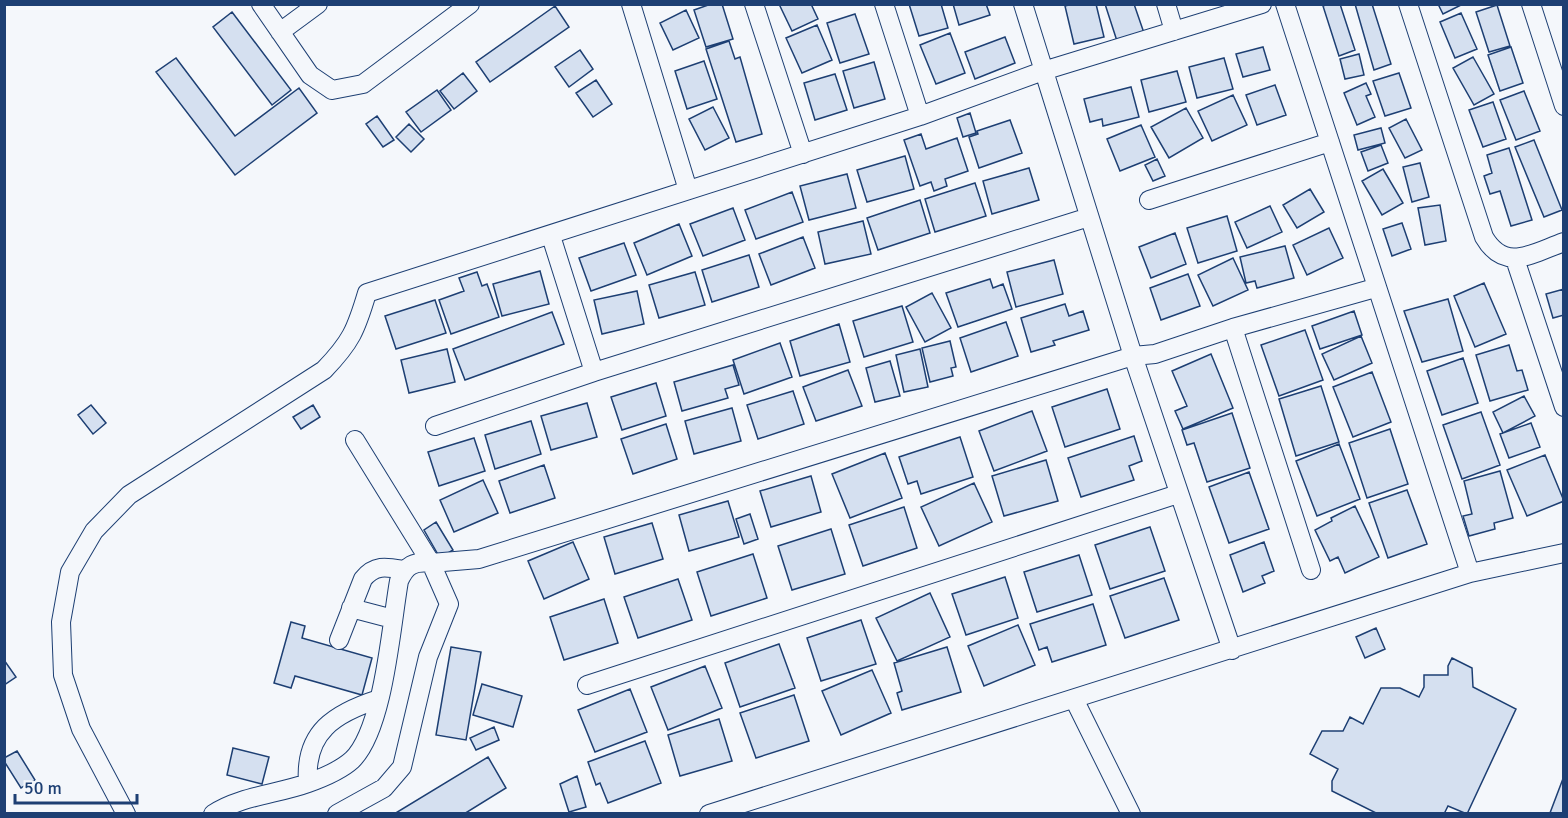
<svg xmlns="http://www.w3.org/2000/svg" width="1568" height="818" font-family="Signika,sans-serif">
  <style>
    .building { fill: #d5e0f0; stroke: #1d3f73; stroke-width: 1.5 }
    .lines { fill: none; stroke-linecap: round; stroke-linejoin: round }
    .minor-casing { stroke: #1d3f73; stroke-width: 20 }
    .minor { stroke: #f4f7fb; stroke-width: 18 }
  </style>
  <rect width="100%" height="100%" fill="#f4f7fb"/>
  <path class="building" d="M711 4H722L733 39 706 47 694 10Z
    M779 4H811L818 19 792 31Z
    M909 4H941L948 28 919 36Z
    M953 4H986L990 15 959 25Z
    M1072 4H1096L1104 37 1074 44 1065 6Z
    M1105 4H1134L1144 33 1117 41Z
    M1328 4H1340L1355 50 1339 56 1323 6Z
    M1355 4H1372L1391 64 1374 70Z
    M1438 4H1463L1443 14Z
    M1497 5 1510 46 1489 52 1476 12Z
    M555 6 569 27 490 82 476 62Z
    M686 10 699 38 673 50 660 23Z
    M232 12 291 90 272 105 213 27Z
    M1461 13 1477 49 1455 58 1440 22Z
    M855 14 869 54 840 63 827 23Z
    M817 25 832 60 802 73 786 38Z
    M950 33 965 73 936 84 920 45Z
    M1005 37 1015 63 975 79 965 52Z
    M729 41 735 59 740 57 762 134 736 142 706 49Z
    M1263 47 1270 70 1243 77 1236 54Z
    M1511 47 1523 83 1500 91 1488 55Z
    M580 50 593 69 569 87 555 67Z
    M1359 54 1364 75 1345 79 1340 59Z
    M1473 57 1494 94 1474 105 1453 68Z
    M176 58 235 136 299 88 317 113 235 175 156 72Z
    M1224 58 1233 89 1197 98 1189 67Z
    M704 61 717 99 687 109 675 71Z
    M874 62 885 99 854 108 843 71Z
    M1177 71 1186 102 1149 112 1141 80Z
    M463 73 477 91 454 109 440 91Z
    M1399 73 1411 108 1385 116 1373 81Z
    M835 74 847 110 815 120 804 83Z
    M596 80 612 104 593 117 576 93Z
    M1366 83 1371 94 1366 96 1375 117 1357 125 1344 93Z
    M1275 85 1286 115 1257 125 1246 95Z
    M1131 87 1139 117 1103 126 1102 119 1090 122 1084 99Z
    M437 90 451 110 421 132 406 112Z
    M1524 91 1540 131 1516 140 1500 100Z
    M1233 95 1247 125 1212 141 1198 111Z
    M1493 102 1506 139 1483 147 1469 110Z
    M713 107 729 138 705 150 689 119Z
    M1186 108 1203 138 1169 158 1151 127Z
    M970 113 976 133 963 137 957 118Z
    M377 116 394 140 383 147 366 124Z
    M1406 119 1422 150 1405 158 1389 128Z
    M1010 120 1022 153 979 168 969 137 978 134 977 131Z
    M409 124 424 139 411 152 396 137Z
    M1141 125 1155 157 1120 171 1107 139Z
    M1381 128 1385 143 1358 150 1354 135Z
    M921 134 926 149 957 138 968 171 945 179 947 186 934 191 931 182 920 186 904 140Z
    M1534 140 1562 210 1544 217 1515 147Z
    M1381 145 1388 163 1368 171 1361 152Z
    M1509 148 1532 220 1511 226 1500 191 1490 194 1484 176 1492 173 1487 155Z
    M905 156 914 189 867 202 857 170Z
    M1157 159 1165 176 1153 181 1145 165Z
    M1420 163 1429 197 1412 202 1403 167Z
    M1029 168 1039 200 992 214 983 181Z
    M1383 169 1403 203 1382 215 1362 181Z
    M847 174 856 208 809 220 800 186Z
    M975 183 986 216 935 232 925 199Z
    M1310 189 1324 212 1297 228 1283 205Z
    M792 192 803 222 756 239 745 210Z
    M920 200 930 233 878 250 867 218Z
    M1440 205 1446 241 1425 245 1418 208Z
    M1270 206 1282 232 1247 248 1235 222Z
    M733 208 745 240 703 256 690 224Z
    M1227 216 1237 251 1198 263 1187 228Z
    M863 221 871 254 825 264 818 232Z
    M1402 223 1411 249 1392 256 1383 229Z
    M679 224 692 256 647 275 634 243Z
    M1329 228 1343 258 1307 275 1293 245Z
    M1175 233 1186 264 1151 278 1139 247Z
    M803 237 815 268 771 285 759 254Z
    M624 243 636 275 591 291 579 258Z
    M1285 246 1294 278 1257 288 1255 281 1246 283 1240 257Z
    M749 255 759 287 712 302 702 270Z
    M1233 258 1248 290 1213 306 1198 275Z
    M1054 260 1063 294 1016 307 1007 272Z
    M540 271 549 304 502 316 493 284Z
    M477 272 482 286 487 284 499 317 451 334 439 300 464 291 459 278Z
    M695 272 705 305 659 318 649 285Z
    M1188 274 1200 306 1161 320 1150 288Z
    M990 279 993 288 1003 284 1012 309 958 327 946 293Z
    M1484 283 1506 334 1475 347 1454 296Z
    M1564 289V315L1553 318 1546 294Z
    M637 291 644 324 602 334 594 300Z
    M932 293 951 328 925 342 906 307Z
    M1448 299 1463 351 1422 362 1404 311Z
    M435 300 446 333 396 349 385 316Z
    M1065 304 1069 316 1083 311 1089 330 1053 341 1055 345 1031 352 1021 318Z
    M902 306 913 342 864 357 853 321Z
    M1354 311 1362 335 1320 349 1312 326Z
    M552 312 564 344 465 380 453 349Z
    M1006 322 1018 356 971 372 960 338Z
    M839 324 850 362 800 376 790 341Z
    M1305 330 1323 380 1279 396 1261 345Z
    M1361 336 1372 363 1334 380 1322 354Z
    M950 341 956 367 951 368 953 376 930 382 922 348Z
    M780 343 792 377 744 394 733 360Z
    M1509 345 1517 371 1522 370 1528 390 1490 401 1476 355Z
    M447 349 455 382 409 393 401 360Z
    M920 349 928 387 904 392 896 355Z
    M1211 354 1233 408 1183 429 1175 411 1187 406 1172 371Z
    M1463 358 1478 403 1442 415 1427 371Z
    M890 361 900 396 875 402 866 368Z
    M733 365 739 385 725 389 728 398 682 411 674 382Z
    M848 370 862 406 816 421 803 387Z
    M1372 372 1391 422 1353 437 1333 387Z
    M656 383 666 416 622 430 611 397Z
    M1321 386 1339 442 1296 456 1279 399Z
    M1107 389 1120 429 1065 447 1052 407Z
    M793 391 804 424 758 439 747 405Z
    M1524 396 1535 416 1503 433 1493 412Z
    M587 403 597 437 551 450 541 416Z
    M91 405 106 423 93 434 78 415Z
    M313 405 320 417 301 429 293 417Z
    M732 408 741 441 694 454 685 421Z
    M1032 411 1047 451 994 471 979 431Z
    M1481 412 1500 465 1462 479 1443 425Z
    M1232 413 1250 468 1207 482 1194 443 1187 445 1182 430Z
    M531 421 541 454 495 469 485 435Z
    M1531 423 1540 447 1509 458 1500 434Z
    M666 424 677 459 633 474 621 439Z
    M1390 429 1408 484 1367 498 1349 443Z
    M1134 436 1142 461 1129 466 1134 480 1081 497 1068 458Z
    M960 437 973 477 921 494 917 481 908 484 899 457Z
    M474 438 485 471 439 486 428 452Z
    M1339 444 1360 499 1317 516 1296 461Z
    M885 453 902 498 850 518 832 474Z
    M1545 455 1564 501 1527 516 1507 470Z
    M1046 460 1058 501 1004 516 992 476Z
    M544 465 555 498 510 513 499 481Z
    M1500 471 1513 518 1494 523 1495 529 1469 536 1463 516 1472 514 1464 481Z
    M1249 472 1269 529 1229 543 1209 487Z
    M811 476 821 512 771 527 760 491Z
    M483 480 498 513 454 532 440 500Z
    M974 483 992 522 939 546 921 507Z
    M1407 490 1427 544 1388 558 1369 503Z
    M728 501 739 537 689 551 679 515Z
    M1355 506 1379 557 1345 573 1338 557 1330 561 1315 530 1332 521 1331 518Z
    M904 507 917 548 863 566 849 525Z
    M750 514 758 539 744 544 736 519Z
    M436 522 453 550 440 558 424 530Z
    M652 523 663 559 615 574 604 537Z
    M1150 527 1165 571 1110 589 1095 545Z
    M831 529 845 574 792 590 778 546Z
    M573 542 589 579 544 599 528 561Z
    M1264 542 1274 571 1262 576 1265 583 1243 592 1230 555Z
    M753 554 767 598 711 616 697 572Z
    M1079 555 1092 595 1037 612 1024 572Z
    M1005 577 1018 618 966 635 952 594Z
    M1164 578 1179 620 1125 638 1110 596Z
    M678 579 692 620 638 638 624 597Z
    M930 593 950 637 897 661 876 618Z
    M604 599 618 643 564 660 550 617Z
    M1093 604 1106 645 1052 662 1047 647 1039 650 1030 624Z
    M861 620 876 664 821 681 807 638Z
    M291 622 305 626 302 638 372 658 362 695 295 676 291 688 274 683Z
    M1018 625 1035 665 984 686 968 646Z
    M1376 628 1385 649 1365 658 1356 637Z
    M779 644 795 688 740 707 725 663Z
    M451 647 481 652 466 740 436 735Z
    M947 647 961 692 902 710 897 693 902 691 894 663Z
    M1452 658 1472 668 1473 687 1516 709 1467 814 1448 806 1444 814H1378L1332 791V781L1338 769 1310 754 1322 731H1343L1350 717 1363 724 1381 688H1400L1419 697 1424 687V675H1448V666Z
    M4 660 16 677 4 685Z
    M705 666 722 708 668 730 651 687Z
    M872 670 891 713 841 735 822 691Z
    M482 684 522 696 513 727 473 715Z
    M630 689 647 732 595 752 578 710Z
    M794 695 809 741 756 758 740 713Z
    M719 719 732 761 680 776 668 735Z
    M494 727 499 740 476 750 470 738Z
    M645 741 661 783 608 803 600 783 596 785 588 762Z
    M233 748 269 757 262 784 227 775Z
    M17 751 35 780 21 788 4 761V758Z
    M488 757 506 788 464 814H394Z
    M577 776 586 807 569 812 560 784Z
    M1564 776V814H1550V813Z"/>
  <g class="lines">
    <defs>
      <path id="minor" d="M261 4 310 75 332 90 363 84 470 4
        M631 4 688 190
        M754 4 803 154
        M884 4 920 116
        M1023 4 1133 356 1232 650
        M1166 4 1174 31
        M1285 4 1470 573
        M1408 4 1484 237C1505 273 1533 253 1564 242
        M1531 4 1564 106
        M280 32 318 4
        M1149 200 1330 142
        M551 236 594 372
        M1515 259 1564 407
        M1233 328 1311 570
        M435 426 594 372 1089 217
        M355 440 431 563 479 559 1133 356 1155 354 1233 328 1375 288
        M351 608 393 619
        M339 640 363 579C375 564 387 567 404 570
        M587 685 1178 494
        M1074 699 1131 814
        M308 783C304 732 335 713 379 699
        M126 814 81 729 63 675 61 622 70 572 94 531 129 495 324 370C351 342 356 330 367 293L920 116 1043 71 1262 4
        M213 814C240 796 278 794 308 783 322 778 341 770 352 760 384 729 391 626 399 581 406 565 414 561 431 563L449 604 428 657 402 767 384 788 337 814
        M709 814 1470 573 1564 553"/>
    </defs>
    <use href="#minor" class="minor-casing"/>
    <use href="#minor" class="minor"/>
  </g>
  <rect width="1568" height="818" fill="none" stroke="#1d3f73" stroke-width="12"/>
  <path d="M15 794v9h122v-9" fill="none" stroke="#1d3f73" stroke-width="3"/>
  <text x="24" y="794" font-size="18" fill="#1d3f73" stroke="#f4f7fb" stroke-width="4.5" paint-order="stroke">50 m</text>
</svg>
